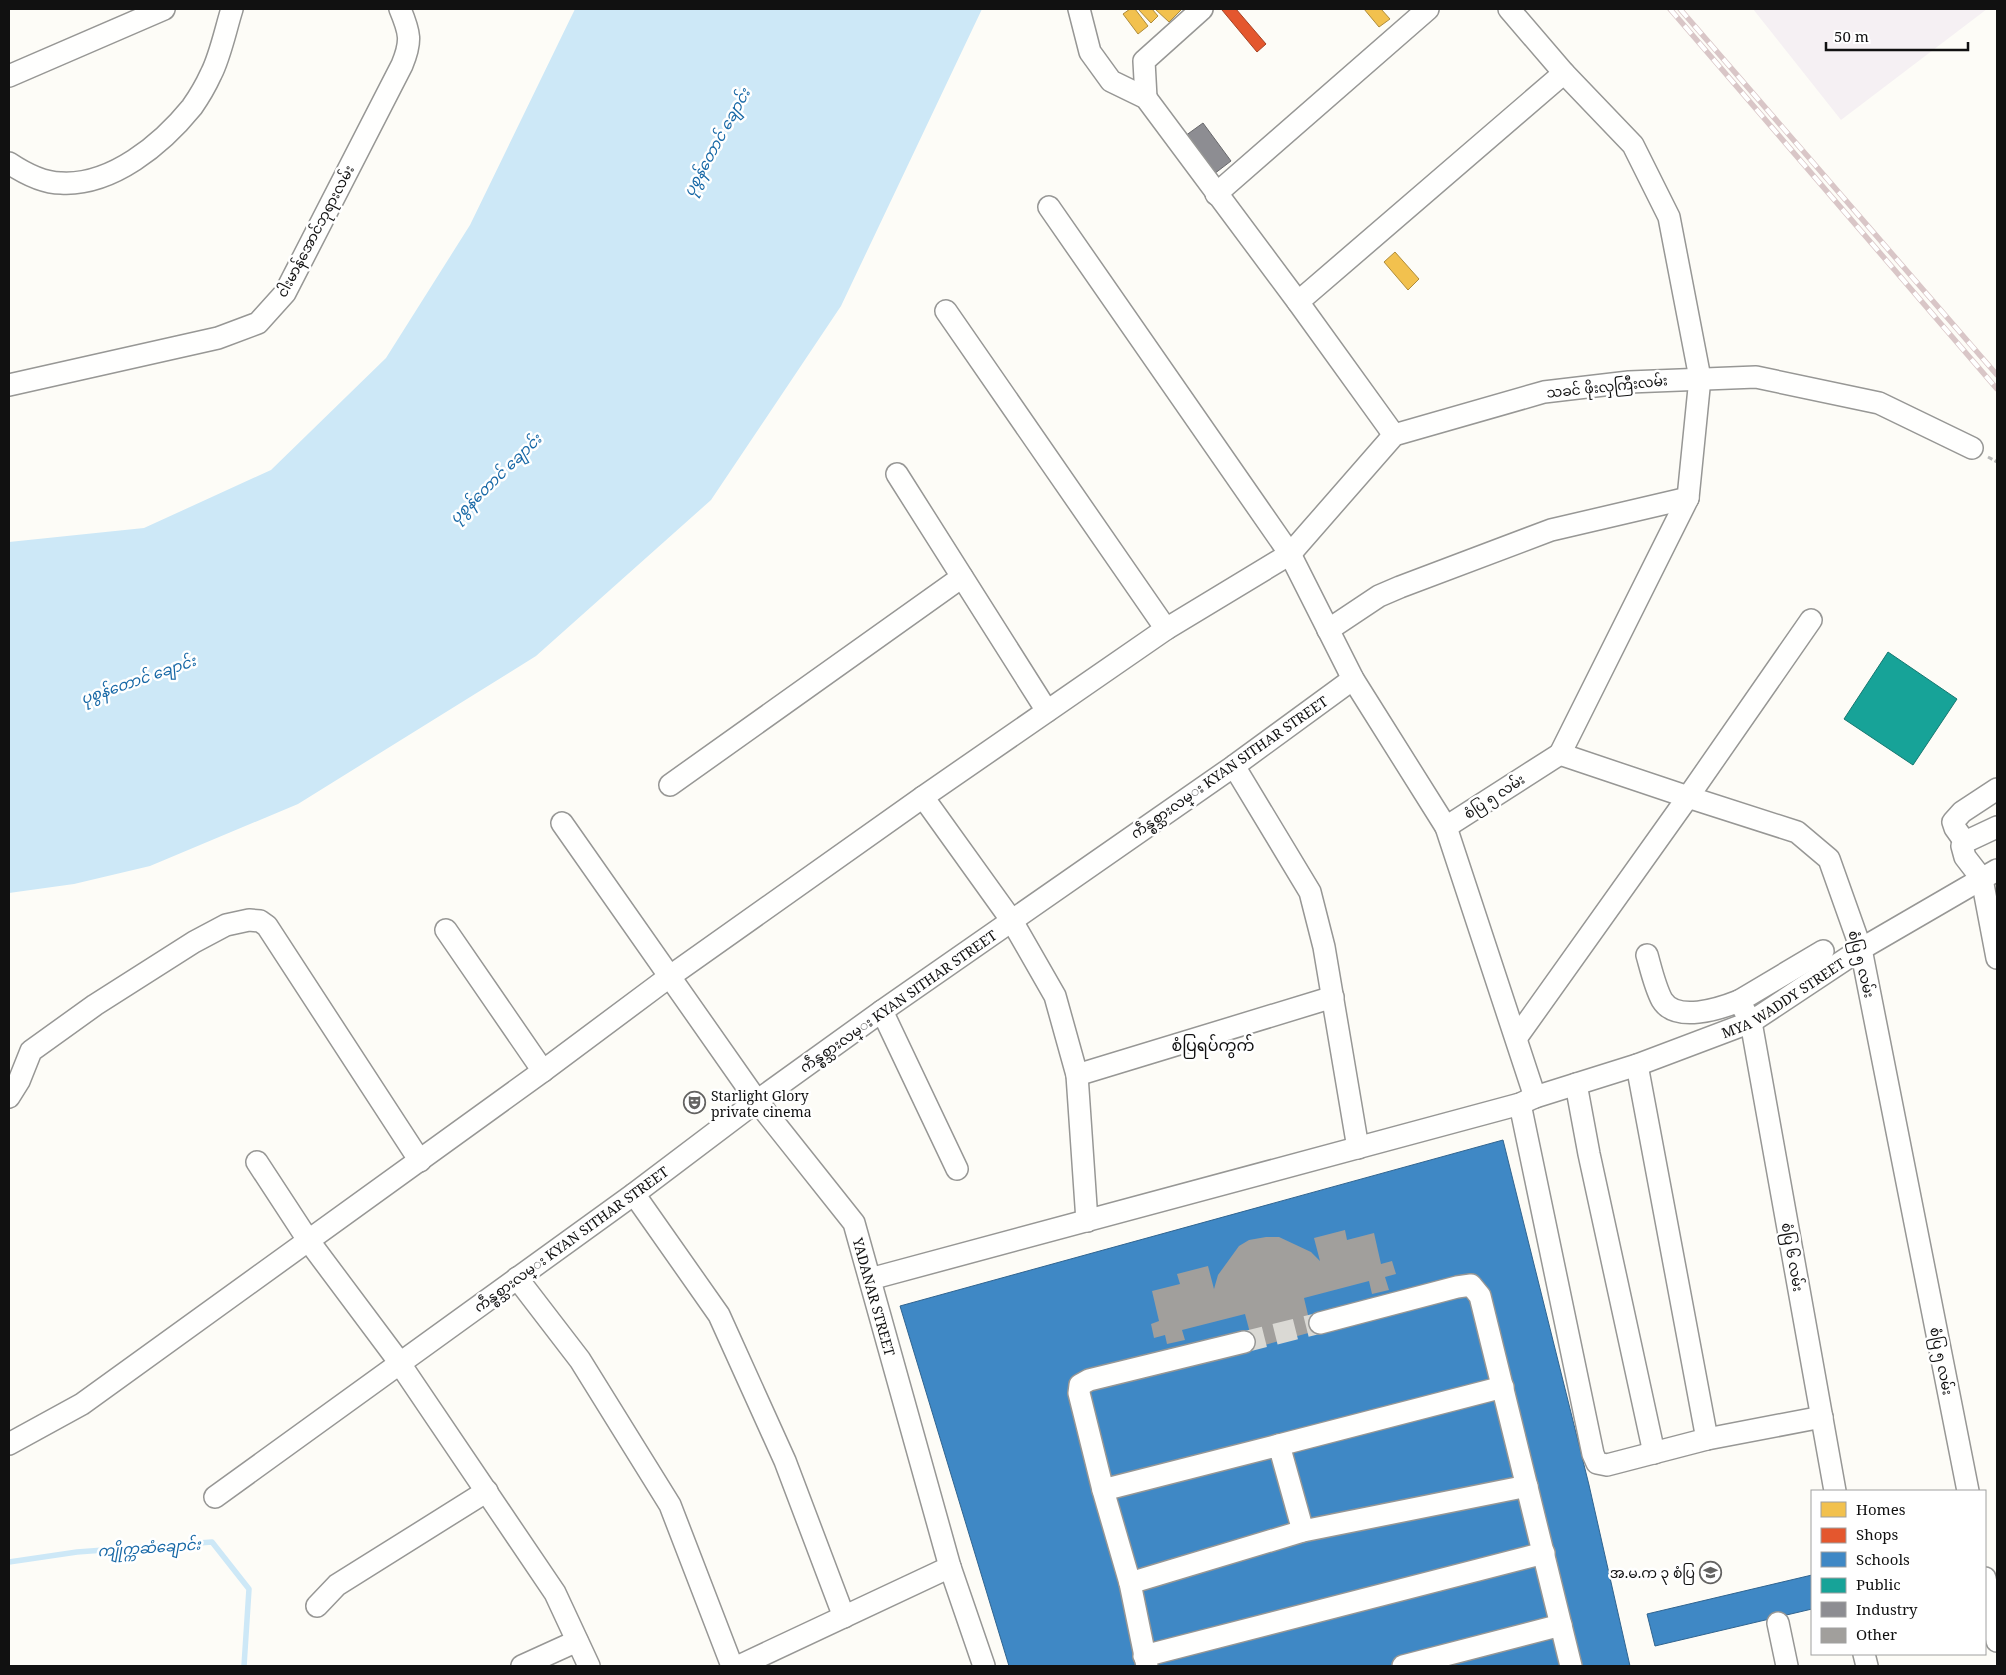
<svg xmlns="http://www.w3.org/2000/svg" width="2006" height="1675" font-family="'Noto Serif','Noto Sans Myanmar',serif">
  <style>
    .industrial { fill: #f5f0f3 }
    .water { fill: #cde8f7 }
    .homes { fill: #f2c14e; stroke: #ae8c3c }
    .shops { fill: #e4572e; stroke: #a54225 }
    .schools { fill: #3f88c5; stroke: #31648f }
    .public { fill: #17a398; stroke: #157770 }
    .industry { fill: #8d8d92; stroke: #68686b }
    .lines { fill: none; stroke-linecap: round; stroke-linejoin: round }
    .stream { stroke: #cde8f7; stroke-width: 5.5 }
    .building { fill: #a19f9c }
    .minor-tunnel { stroke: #dad9d4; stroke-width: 21; stroke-dasharray: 21 11; stroke-linecap: butt }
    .minor-casing { stroke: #979795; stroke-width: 24 }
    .path { stroke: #b9b9b8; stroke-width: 3; stroke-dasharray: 5 2.5; stroke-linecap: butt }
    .minor { stroke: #fffffe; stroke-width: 21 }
    .rail-casing { stroke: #d9c6c7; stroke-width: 5.5 }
    .rail { stroke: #fff; stroke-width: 4; stroke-dasharray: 11; stroke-linecap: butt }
    .labels { text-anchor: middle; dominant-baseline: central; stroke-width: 5; stroke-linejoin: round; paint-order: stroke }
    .street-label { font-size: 14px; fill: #111; stroke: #fff }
    .poi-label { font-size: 14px; fill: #111; stroke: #fff; text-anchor: start }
    .water-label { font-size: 15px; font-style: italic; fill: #1768a6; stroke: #fff }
    .quarter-label { font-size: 16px; fill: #111; stroke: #fff }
  </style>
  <rect width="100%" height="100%" fill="#fdfcf7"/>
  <path class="industrial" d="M1753 9H1987L1841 120Z"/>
  <path class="water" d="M575 9H982L841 306 711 500 536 656 298 804 150 866 74 884 9 893V542L144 528 271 470 386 358 470 225Z"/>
  <path class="homes" d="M1130 9H1135L1148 26 1138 34 1123 14Z
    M1138 9H1152L1158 16 1151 23Z
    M1155 9H1182L1169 22Z
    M1364 9H1381L1390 19 1379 27Z
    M1395 252 1419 279 1408 290 1384 262Z"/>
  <path class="shops" d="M1223 9H1236L1266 44 1257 52 1222 10Z"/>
  <path class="schools" d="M1503 1140 1589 1485 1630 1666H1009L900 1306Z
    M1812 1575V1609L1655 1646 1647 1614Z"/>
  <path class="public" d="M1888 652 1957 699 1913 765 1844 719Z"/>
  <path class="industry" d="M1203 123 1231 161 1214 174 1185 136Z"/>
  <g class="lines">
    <path class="stream" d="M9 1562 77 1552 212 1542 249 1589 244 1666"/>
  </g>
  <path class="building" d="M1345 1230 1347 1240 1374 1233 1381 1264 1392 1261 1396 1274 1385 1277 1389 1290 1372 1294 1369 1281 1304 1298 1312 1332 1254 1348 1245 1314 1182 1330 1185 1340 1167 1344 1165 1335 1154 1338 1151 1324 1159 1321 1152 1291 1180 1284 1177 1274 1208 1266 1214 1289 1218 1275 1239 1246 1249 1240 1266 1237H1279L1311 1252 1320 1261 1314 1238Z"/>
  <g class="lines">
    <path class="minor-tunnel" d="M1244 1342 1320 1323"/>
    <defs>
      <g id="minor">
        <path d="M1079 9 1090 52 1111 81 1146 98 1298 302 1394 435"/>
        <path d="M9 76 164 9"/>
        <path d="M1146 98 1144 61 1202 9"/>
        <path d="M9 163C24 173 42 183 61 183 112 186 162 144 192 107 199 97 206 85 211 74 220 57 226 28 232 9"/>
        <path d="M1216 194 1428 9"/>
        <path d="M1049 207 1290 554 1353 679 1446 827 1535 1097"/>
        <path d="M1298 302 1564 73"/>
        <path d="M946 311 1166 629"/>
        <path d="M9 385 218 338 258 323 285 293 402 65C412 41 410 33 400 9"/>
        <path d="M897 474 1047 711"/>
        <path d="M1328 630 1379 596 1400 587 1551 530 1688 498 1700 378 1669 217 1633 145 1564 73 1509 9"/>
        <path d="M1560 754 1688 498"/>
        <path d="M1234 766 1310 892 1324 947 1358 1148"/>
        <path d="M670 785 962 577"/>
        <path d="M923 797 1012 921 1055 996 1077 1075 1087 1221"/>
        <path id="s1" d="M562 823 757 1101 854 1223 950 1567 984 1666"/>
        <path d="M1446 827 1560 754 1688 797 1797 832 1829 859 1861 949 1968 1491"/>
        <path d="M1997 827 1965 842 1962 846 1965 857 1982 879 1997 958"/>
        <path d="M1965 842 1955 828 1953 822 1962 812 1997 789"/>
        <path d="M446 930 543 1071"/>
        <path d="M1647 955C1651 969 1655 987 1662 1000 1676 1023 1719 1009 1739 1001L1751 1022 1835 1491"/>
        <path d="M1739 1001 1823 951"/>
        <path d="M882 1011 957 1169"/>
        <path d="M1517 1037 1688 797 1811 620"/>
        <path d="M1637 1065 1707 1439"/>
        <path d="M1077 1075 1333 997"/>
        <path d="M1576 1084 1589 1154 1654 1453"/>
        <path d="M9 1097 19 1081 31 1051 95 1005 194 942 226 925 249 920 260 921 267 926 420 1161"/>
        <path d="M1520 1104 1593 1454 1597 1463 1607 1465 1707 1439 1822 1417"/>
        <path d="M257 1162 308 1240 394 1355 555 1593 589 1666"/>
        <path d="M634 1194 719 1315 785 1461 844 1617"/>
        <path d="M517 1278 580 1360 670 1505 732 1666"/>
        <path id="s2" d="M870 1279 1520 1104 1535 1097 1637 1065 1751 1022 1861 949 1997 870"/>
        <path d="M1320 1323 1457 1287 1471 1285 1480 1296 1571 1666"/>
        <path d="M9 1444 82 1404 543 1071 669 977 923 797 1166 629 1290 554 1394 435 1544 392 1629 382 1756 377 1879 403 1972 448"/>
        <path d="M1279 1445 1503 1387"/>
        <path d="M1103 1490 1279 1445 1303 1531"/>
        <path d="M215 1497 634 1194 757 1101 882 1011 1234 766 1353 679"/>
        <path d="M1985 1578 1997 1641"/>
        <path d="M1130 1583 1303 1531 1527 1486"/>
        <path d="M317 1606 337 1585 487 1491"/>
        <path d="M1778 1623 1787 1666"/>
        <path d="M1864 1654 1867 1666"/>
        <path d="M1144 1656 1544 1553"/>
        <path d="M522 1666 577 1641"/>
        <path d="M739 1666 950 1567"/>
        <path d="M1147 1666 1130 1583 1103 1490 1079 1393 1080 1385 1089 1380 1244 1342"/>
        <path d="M1403 1666 1561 1625"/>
      </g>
    </defs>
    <use href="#minor" class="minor-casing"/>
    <path class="path" d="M1988 457 1997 462"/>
    <use href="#minor" class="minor"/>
    <defs>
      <path id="rail" d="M1670 9 1997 389
        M1680 9 1997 375"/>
    </defs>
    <use href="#rail" class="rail-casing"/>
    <use href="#rail" class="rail"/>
  </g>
  <defs>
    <symbol id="theatre-ring" viewBox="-11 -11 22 22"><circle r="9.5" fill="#fff" stroke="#646362" stroke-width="1.5"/><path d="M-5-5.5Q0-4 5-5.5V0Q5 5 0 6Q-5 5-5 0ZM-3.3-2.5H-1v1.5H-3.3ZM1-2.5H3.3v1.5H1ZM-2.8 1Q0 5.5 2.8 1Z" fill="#646362"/></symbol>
    <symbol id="school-ring" viewBox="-11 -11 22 22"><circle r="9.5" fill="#fff" stroke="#646362" stroke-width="1.5"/><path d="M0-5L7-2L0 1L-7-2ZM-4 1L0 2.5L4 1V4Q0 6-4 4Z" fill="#646362"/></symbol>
  </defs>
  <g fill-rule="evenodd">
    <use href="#theatre-ring" x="682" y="1090" width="25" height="25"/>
    <use href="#school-ring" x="1698" y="1560" width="25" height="25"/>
  </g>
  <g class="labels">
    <g class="street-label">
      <text transform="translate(315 231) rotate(-62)">ငါးမာန်အောင်ဘုရားလမ်း</text>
      <text transform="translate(1607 386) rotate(-6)">သခင် ဖိုးလှကြီးလမ်း</text>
      <text transform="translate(1229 767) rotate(-35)">ကဵန္စစ္သားလမ္း KYAN SITHAR STREET</text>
      <text transform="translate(1494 796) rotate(-33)">စံပြ ၅ လမ်း</text>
      <text transform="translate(1862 964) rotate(76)">စံပြ ၅ လမ်း</text>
      <text stroke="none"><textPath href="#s2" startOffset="958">MYA WADDY STREET</textPath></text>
      <text transform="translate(898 1001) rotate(-35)">ကဵန္စစ္သားလမ္း KYAN SITHAR STREET</text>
      <text transform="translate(571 1239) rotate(-36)">ကဵန္စစ္သားလမ္း KYAN SITHAR STREET</text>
      <text transform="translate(1793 1257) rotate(80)">စံပြ ၆ လမ်း</text>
      <text stroke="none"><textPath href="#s1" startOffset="572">YADANAR STREET</textPath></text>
      <text transform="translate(1942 1361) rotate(79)">စံပြ ၅ လမ်း</text>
    </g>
    <g class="poi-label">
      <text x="711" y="1095">Starlight Glory<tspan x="711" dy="16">private cinema</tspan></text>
      <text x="1695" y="1572" text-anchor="end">အ.မ.က ၃ စံပြ</text>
    </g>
    <g class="water-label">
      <text transform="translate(716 142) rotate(-61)">ပုစွန်တောင် ချောင်း</text>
      <text transform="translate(495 478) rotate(-44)">ပုစွန်တောင် ချောင်း</text>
      <text transform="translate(138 679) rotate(-19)">ပုစွန်တောင် ချောင်း</text>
      <text transform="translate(149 1547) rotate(-4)">ကျိုက္ကဆံချောင်း</text>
    </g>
    <g class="quarter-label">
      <text x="1213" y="1045">စံပြရပ်ကွက်</text>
    </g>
  </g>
  <rect width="2006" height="1675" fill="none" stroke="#111111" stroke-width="20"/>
  <rect x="1811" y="1490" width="175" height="165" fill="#ffffff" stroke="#a0a0a0"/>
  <rect x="1821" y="1502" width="25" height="15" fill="#f2c14e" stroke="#a0a0a0"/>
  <text x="1856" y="1515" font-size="15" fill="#111111">Homes</text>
  <rect x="1821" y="1528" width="25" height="15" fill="#e4572e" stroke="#a0a0a0"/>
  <text x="1856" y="1540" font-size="15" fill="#111111">Shops</text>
  <rect x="1821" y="1552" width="25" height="15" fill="#3f88c5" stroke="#a0a0a0"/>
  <text x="1856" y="1565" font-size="15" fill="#111111">Schools</text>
  <rect x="1821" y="1578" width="25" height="15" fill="#17a398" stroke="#a0a0a0"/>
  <text x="1856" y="1590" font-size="15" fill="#111111">Public</text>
  <rect x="1821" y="1602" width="25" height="15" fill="#8d8d92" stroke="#a0a0a0"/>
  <text x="1856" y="1615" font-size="15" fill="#111111">Industry</text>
  <rect x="1821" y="1628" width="25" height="15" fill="#a19f9c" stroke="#a0a0a0"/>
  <text x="1856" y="1640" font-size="15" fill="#111111">Other</text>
  <path d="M1826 42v8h142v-8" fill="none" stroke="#111111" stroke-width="2.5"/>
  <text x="1834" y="42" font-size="15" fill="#111111" stroke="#ffffff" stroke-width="4" paint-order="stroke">50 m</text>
</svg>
